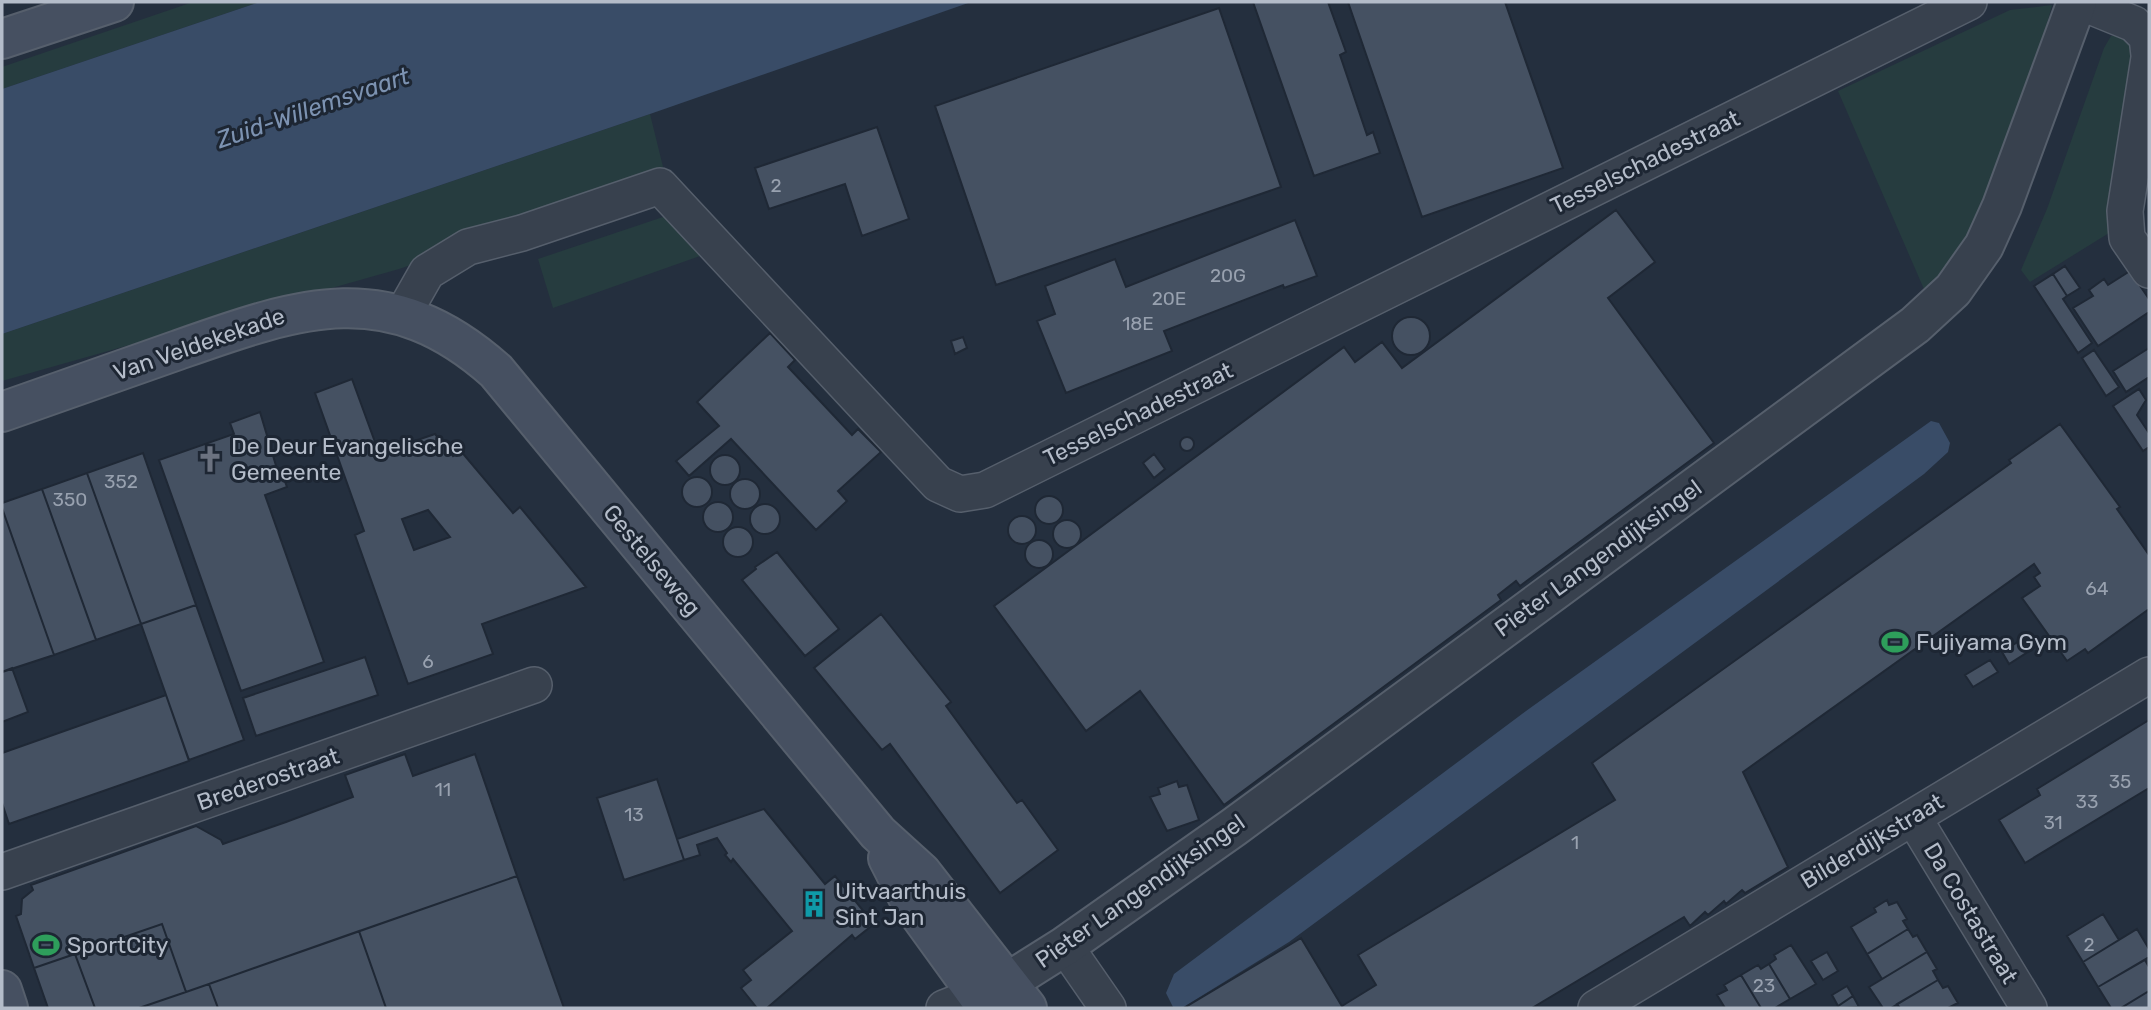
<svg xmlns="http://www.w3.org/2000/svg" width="2151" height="1010" font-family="Rubik,sans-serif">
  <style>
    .green { fill: #263c3f }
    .water { fill: #394c67 }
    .building { fill: #455162; stroke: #1f2835; stroke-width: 2; fill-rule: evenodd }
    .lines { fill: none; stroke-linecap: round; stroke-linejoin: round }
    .minor-casing { stroke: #565f6c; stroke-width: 38 }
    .tertiary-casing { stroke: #565f6c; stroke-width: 42 }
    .secondary-casing { stroke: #565f6c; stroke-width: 42 }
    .minor { stroke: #38414e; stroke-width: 35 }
    .tertiary { stroke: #38414e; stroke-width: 38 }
    .secondary { stroke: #465061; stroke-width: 38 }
    .labels { text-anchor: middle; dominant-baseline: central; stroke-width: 6; stroke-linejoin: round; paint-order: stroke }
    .number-label { font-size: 19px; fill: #98a1af }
    .street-label { font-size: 23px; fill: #b4bcc9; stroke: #1d2633 }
    .poi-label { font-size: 23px; fill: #b4bcc9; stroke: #1d2633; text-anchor: start }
    .water-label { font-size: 24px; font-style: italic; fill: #7c92b1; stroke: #1d2633 }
  </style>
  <rect width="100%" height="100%" fill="#242f3e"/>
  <path class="green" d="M193 2H260L2 89V67Z
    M2052 5 2030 88 1987 206 1930 303 1838 91 2010 10Z
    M2111 36H2123L2131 43 2133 101 2107 208 2109 233 2030 282 2021 270 2047 209 2104 48Z
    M650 114 666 179 399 269 2 381V334Z
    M666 216 700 256 553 308 538 259Z"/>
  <path class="water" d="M260 2H971L650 114 2 334V89Z
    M1931 421 1939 423 1950 443 1948 452 1924 474 1289 942 1182 1008 1173 1007 1166 993 1174 974 1526 711Z"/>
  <path class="building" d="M1253 2H1328L1346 52 1340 55 1367 135 1373 132 1380 153 1314 176Z
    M1348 2H1505L1563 168 1422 217Z
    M1219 8 1281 187 996 285 935 106Z
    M877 127 909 219 862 236 845 184 769 209 755 168Z
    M1616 210 1655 262 1608 298 1714 443 1520 586 1516 581 1498 595 1501 600 1224 805 1140 691 1086 731 994 606 1344 347 1355 362 1382 342 1402 368Z
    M1295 220 1317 276 1284 288 1283 285 1164 331 1172 351 1066 393 1037 321 1055 314 1045 286 1115 259 1126 287Z
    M2065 266 2080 288 2067 296 2053 274Z
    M2130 271 2149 299V312L2098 346 2073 308 2093 296 2089 290 2104 279 2108 285Z
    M2053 274 2067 296 2063 299 2092 343 2078 353 2034 286Z
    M1392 336a19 19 0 1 1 38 0a19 19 0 1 1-38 0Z
    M770 333 795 360 788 367 852 435 858 429 881 452 838 491 847 501 816 530 731 439 689 476 676 461 719 426 697 402Z
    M963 337 967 348 955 354 951 341Z
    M2149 348V377L2126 392 2113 371Z
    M2094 350 2119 387 2106 396 2082 358Z
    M352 379 379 453 435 434 453 456 460 450 513 513 520 507 586 587 482 624 493 654 408 684 355 535 364 531 315 393ZM428 510 450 537 414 550 402 519Z
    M2139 389 2146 400 2137 415 2149 433V447L2143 451 2113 406Z
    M260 412 277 469 280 468 287 487 265 495 324 662 241 691 159 460 234 434 230 423Z
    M2060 424 2120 507 2117 509 2149 555V609L2088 653 2085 649 2067 661 2022 598 2040 586 2034 577 2040 573 2034 564 1743 772 1788 867 1745 893 1742 890 1726 904 1724 901 1708 915 1705 912 1690 926 1684 917 1532 1008H1343L1342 1006 1376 985 1358 955 1615 800 1592 763 2011 463 2009 460Z
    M1180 444a7 7 0 1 1 14 0a7 7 0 1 1-14 0Z
    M143 453 196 605 141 624 87 473Z
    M1154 454 1165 469 1154 478 1143 463Z
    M710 470a15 15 0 1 1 30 0a15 15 0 1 1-30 0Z
    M87 473 141 624 96 640 42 489Z
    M682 492a15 15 0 1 1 30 0a15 15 0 1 1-30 0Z
    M730 494a15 15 0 1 1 30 0a15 15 0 1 1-30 0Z
    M42 489 96 640 54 655 2 508V503Z
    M1035 510a14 14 0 1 1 28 0a14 14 0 1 1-28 0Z
    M703 517a15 15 0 1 1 30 0a15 15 0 1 1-30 0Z
    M750 519a15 15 0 1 1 30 0a15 15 0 1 1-30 0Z
    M2 508 54 655 2 672Z
    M1008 530a14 14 0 1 1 28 0a14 14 0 1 1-28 0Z
    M1053 534a14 14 0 1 1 28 0a14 14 0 1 1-28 0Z
    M723 542a15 15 0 1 1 30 0a15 15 0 1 1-30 0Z
    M1025 554a14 14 0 1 1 28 0a14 14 0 1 1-28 0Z
    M777 552 839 629 805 656 742 580 756 569 755 567Z
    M196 605 244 740 189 760 141 624Z
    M881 614 951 702 946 706 1017 803 1022 800 1058 850 1000 893 890 744 882 750 814 668Z
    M2027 636 2034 648 2009 664 2002 652Z
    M365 657 378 695 256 736 243 698Z
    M1990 660 1998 672 1973 687 1965 675Z
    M12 668 28 712 2 722V672Z
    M166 695 189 761 9 824 2 803V753Z
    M2149 720V788L2025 863 1999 820 2040 795 2037 789Z
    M405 754 413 776 475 754 517 876 186 992 162 924 34 968 16 916 21 914 22 899 33 890 31 885 196 826 221 840 223 844 286 822 353 797 345 775Z
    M657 779 684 860 624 880 597 798Z
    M1177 781 1179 787 1187 785 1199 820 1167 831 1150 797 1160 794 1158 788Z
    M764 809 825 884 835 876 874 924 855 939 852 935 767 1008H757L741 988 751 980 743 970 792 931 733 859 731 862 725 855 727 853 717 838 697 845 700 855 684 860 677 839Z
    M517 876 564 1008H386L359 931Z
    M1887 900 1889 905 1897 902 1907 919 1903 921 1908 929 1867 954 1851 927 1876 912 1874 908Z
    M2103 914 2119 940 2083 962 2067 936Z
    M162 924 186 992 139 1008H95L75 954Z
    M1908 929 1913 937 1917 935 1927 952 1882 979 1867 954Z
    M2137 929 2149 949V957L2098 987 2083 962Z
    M359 931 386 1008H218L209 984Z
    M1301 938 1343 1008H1184Z
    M1791 945 1816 984 1790 999 1769 964 1776 959 1774 955Z
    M1827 952 1838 971 1823 980 1811 961Z
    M1927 952 1937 969 1933 971 1938 980 1891 1008H1883L1869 987Z
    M75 954 95 1008H48L34 968Z
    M2145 960 2149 967V991L2121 1008H2111L2098 987Z
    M1769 964 1790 999 1775 1008H1761L1741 975 1758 965 1761 969Z
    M1741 975 1761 1008H1725L1717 995 1727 990 1724 985Z
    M1938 980 1943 988 1948 986 1958 1003 1948 1008H1900L1897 1004Z
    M209 984 218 1008H139L186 992Z
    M1847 986 1853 996 1838 1006 1832 995Z
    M2149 991V1008H2121Z
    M1853 996 1859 1007 1839 1008 1838 1006Z"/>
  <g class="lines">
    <defs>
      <path id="minor" d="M2080 2 2134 24 2147 37 2149 55
        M2149 58 2125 211 2127 238 2149 270
        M402 316 427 272 468 247 522 233 660 186 938 484 960 494 985 490 1969 2
        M1913 817 2029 1008
        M2 872 534 685
        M1065 946 1108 1008
        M944 1008 977 995
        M1596 1008 2149 675"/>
      <path id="tertiary" d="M977 995 1008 982 1065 946 1234 827 1915 325 1953 290 1984 246 2002 206 2077 2"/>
      <path id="secondary" d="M2 39 114 2
        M2 412C60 392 119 371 178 350 300 307 388 275 496 371L878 833 921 872 1027 1008
        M888 858 911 903 987 1008
        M2 990 8 1008"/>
    </defs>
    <use href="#minor" class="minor-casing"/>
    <use href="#tertiary" class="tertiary-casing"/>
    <use href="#secondary" class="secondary-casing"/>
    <use href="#minor" class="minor"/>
    <use href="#tertiary" class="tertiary"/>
    <use href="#secondary" class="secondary"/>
  </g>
  <defs>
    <symbol id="church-bare" viewBox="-9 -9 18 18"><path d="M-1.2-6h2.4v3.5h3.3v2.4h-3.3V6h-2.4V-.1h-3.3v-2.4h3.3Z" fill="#6b7280" stroke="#1d2633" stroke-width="2.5" paint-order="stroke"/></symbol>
    <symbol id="stadium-bare" viewBox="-9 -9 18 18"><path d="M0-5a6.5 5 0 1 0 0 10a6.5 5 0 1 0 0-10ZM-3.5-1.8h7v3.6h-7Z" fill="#2e9e5b" stroke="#1d2633" stroke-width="2.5" paint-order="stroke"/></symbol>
    <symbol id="building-bare" viewBox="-9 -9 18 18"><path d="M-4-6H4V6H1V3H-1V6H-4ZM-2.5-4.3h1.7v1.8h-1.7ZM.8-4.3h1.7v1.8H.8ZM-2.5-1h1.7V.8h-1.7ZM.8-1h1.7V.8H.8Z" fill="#0f9aa8" stroke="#1d2633" stroke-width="2.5" paint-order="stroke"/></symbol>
  </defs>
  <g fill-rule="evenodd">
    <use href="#church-bare" x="191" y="440" width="38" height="38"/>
    <use href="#stadium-bare" x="1876" y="623" width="38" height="38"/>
    <use href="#building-bare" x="795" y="885" width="38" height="38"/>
    <use href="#stadium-bare" x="27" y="926" width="38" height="38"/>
  </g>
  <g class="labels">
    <g class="number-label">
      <text x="776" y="185">2</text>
      <text x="1228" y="275">20G</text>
      <text x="1169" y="298">20E</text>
      <text x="1138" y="323">18E</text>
      <text x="121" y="481">352</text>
      <text x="70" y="499">350</text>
      <text x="2097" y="588">64</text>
      <text x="428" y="661">6</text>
      <text x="2120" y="781">35</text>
      <text x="443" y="789">11</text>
      <text x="2087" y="801">33</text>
      <text x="634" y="814">13</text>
      <text x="2053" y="822">31</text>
      <text x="1575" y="842">1</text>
      <text x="2089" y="944">2</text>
      <text x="1764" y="985">23</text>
    </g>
    <g class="street-label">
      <text transform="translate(1645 162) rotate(-26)">Tesselschadestraat</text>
      <text transform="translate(199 344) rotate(-19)">Van Veldekekade</text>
      <text transform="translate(1138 414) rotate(-26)">Tesselschadestraat</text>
      <text transform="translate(1598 558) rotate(-36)">Pieter Langendijksingel</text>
      <text transform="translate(652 560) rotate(50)">Gestelseweg</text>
      <text transform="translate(268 779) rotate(-19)">Brederostraat</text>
      <text transform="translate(1872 841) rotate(-31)">Bilderdijkstraat</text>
      <text transform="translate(1140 891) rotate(-35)">Pieter Langendijksingel</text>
      <text transform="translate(1971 913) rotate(59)">Da Costastraat</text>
    </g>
    <g class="poi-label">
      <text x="231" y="446">De Deur Evangelische<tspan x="231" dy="26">Gemeente</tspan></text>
      <text x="1916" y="642">Fujiyama Gym</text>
      <text x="835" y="891">Uitvaarthuis<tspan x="835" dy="26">Sint Jan</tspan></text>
      <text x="67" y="945">SportCity</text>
    </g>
    <g class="water-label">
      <text transform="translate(313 108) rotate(-19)">Zuid-Willemsvaart</text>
    </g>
  </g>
  <rect width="2151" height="1010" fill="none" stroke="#b4bcc9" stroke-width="7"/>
</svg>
